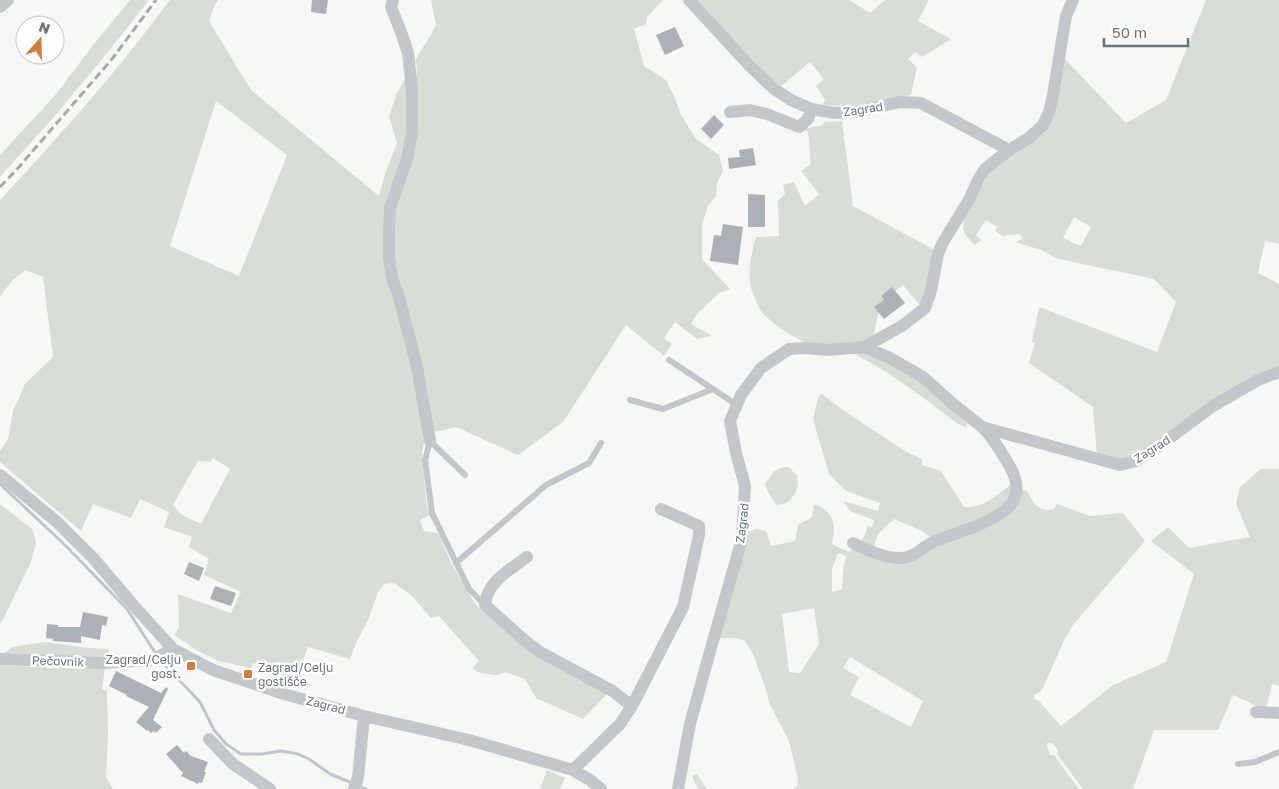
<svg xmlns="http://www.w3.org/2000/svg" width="1279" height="789" font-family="'Golos Text',sans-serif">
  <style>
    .green { fill: #d8ded6; fill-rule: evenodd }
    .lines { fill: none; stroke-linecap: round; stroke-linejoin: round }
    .stream { stroke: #c0c6cc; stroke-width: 3 }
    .building { fill: #acb1b8 }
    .service { stroke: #c3c6ca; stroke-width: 6 }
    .minor { stroke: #c3c6ca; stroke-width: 12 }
    .rail { stroke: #a4a8af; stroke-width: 3; stroke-dasharray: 8 4; stroke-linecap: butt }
    .poi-dot { fill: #d97933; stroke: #fff; stroke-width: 2 }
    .labels { text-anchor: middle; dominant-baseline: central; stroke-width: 5; stroke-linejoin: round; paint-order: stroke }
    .street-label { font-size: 12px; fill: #687384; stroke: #fff }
    .poi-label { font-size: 12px; fill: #687384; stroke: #fff; text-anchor: end }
  </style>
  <rect width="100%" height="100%" fill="#f7f8f5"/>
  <path class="green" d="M130 0H149L113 46 54 117 0 177V155L57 93 90 49Z
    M170 0H218L215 5 209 21 251 90 379 196 385 174 397 143 389 117 396 95 405 79 417 77 416 59 430 36 436 25 431 0H663L647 17 646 24 634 29 644 66 666 80 674 96 681 115 696 139 719 155 723 171 717 183 716 196 708 206 702 225V259L730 289 719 293 697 314 691 324 712 336 697 339 675 322 664 338 672 344 664 356 626 325 563 422 518 455 456 427 426 434 422 452 426 502 430 515 420 520 424 531 438 533 452 565 476 605 507 632 608 693 583 719 536 698 525 679 506 672 496 675 480 673 472 668 479 661 439 616 431 618 411 595 394 583 384 584 378 592 368 620 356 643 350 659 308 647 293 686 260 670 262 666 253 663 251 668 218 661 198 651 174 635 179 628 178 594 231 613 241 592 204 575 209 559 189 547 192 537 164 527 169 512 140 499 131 518 93 504 81 531 0 462V451L8 439 13 411 25 384 53 357 43 277 25 270 13 280 0 296V200C60 136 118 70 170 0ZM216 101 287 155 239 276 170 246ZM213 458 230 469 201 524 182 515 173 505 198 461 210 462Z
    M695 0H849L870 13 885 0H929L918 21 951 39 922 57 915 52 908 59 917 67 911 95 885 100 862 107 823 105 825 100 816 86 824 79 810 62 779 88Z
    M1206 0H1279V244L1265 241 1258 273 1279 284V367L1147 452 1123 462 1097 455 1093 407 1029 363 1035 343 1032 342 1039 307 1157 352 1176 302 1154 279 1058 259 1041 250 1015 242 1022 239 1020 234 1006 235 1004 237 995 231 997 227 986 220 976 235 981 240 975 245 966 236 963 229 964 216 993 168 1033 140 1065 59 1126 123 1166 100ZM1074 217 1091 227 1081 246 1063 238Z
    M842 121 853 206 935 250 921 307 903 285 880 304 874 335C869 338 864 342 858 344 847 348 816 346 805 342 793 338 768 321 761 311 758 306 755 299 753 294 746 275 751 255 756 237L779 236 778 201 785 194 783 185 794 182 805 206 819 194 801 171 811 164 808 131 802 130 806 126 809 128 823 125 824 122Z
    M868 351 920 378 967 423 966 427 958 424C924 398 889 371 851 352Z
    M822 394C841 409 860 422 881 435 894 444 907 453 922 459V465L941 471 964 507C983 509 1000 493 1014 482V486L1001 511 931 538 922 531 894 519 878 534 874 547 861 544 868 526 872 527 874 520 850 511 843 501 878 511 880 503 846 491 829 474 813 419 818 398Z
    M783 467H788L797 475 798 484 795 494 787 503 777 505 769 494 765 484 773 472Z
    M1261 469H1279V686L1272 684 1266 710 1233 695 1218 730H1154L1133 789H1083L1057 754 1058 751C1055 746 1053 742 1047 743V746L1050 755H1054L1079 789H794L797 786 798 779 789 741 769 703 767 693 754 656 745 641 735 638H719L745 534 756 529 766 531 771 546 795 541 798 525C811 517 812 522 814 505 819 505 821 507 825 510 836 519 835 531 832 544L842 549 850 552 853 546 886 559 924 551 980 528 1019 489 1027 491C1034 503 1038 513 1054 509L1057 504 1090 516 1123 513 1145 541 1073 625 1065 638 1043 688 1040 692 1034 695 1035 699 1039 701 1061 726 1113 685 1166 662 1194 574 1151 541 1168 527 1189 548 1250 537 1236 504 1240 487ZM838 553 846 556 843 571 842 589 832 592V569ZM814 608 819 644 800 673 789 672 782 614ZM850 657 923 701 911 727 850 695 859 677 843 668Z
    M0 504 32 529 36 542 31 562 2 621 0 624Z
    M44 642 89 648 109 649 108 661 0 657 12 647Z
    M0 665 51 668 64 665 105 668 102 689 107 691 108 733 106 777 113 789H0Z
    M547 770 565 778 560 789H540Z
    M697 774 707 789H698L692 776Z"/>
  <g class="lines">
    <path class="stream" d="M0 484 65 545 127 609 156 654
      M159 659 200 702 214 730 226 744 241 754H262L281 751 298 754 309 759 330 774 352 783
      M357 785 366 789"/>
  </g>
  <path class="building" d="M312 0H328L326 14 311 12Z
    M675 27 684 46 665 55 656 35Z
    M714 115 724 125 711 139 701 129Z
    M753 148 756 165 729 169 728 158 740 157 739 150Z
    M748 194 765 195V227H748Z
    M723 224 743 227 738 265 710 261 714 235 721 236Z
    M892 287 905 303 884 319 874 307 884 300 881 296Z
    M189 562 204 568 199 581 184 574Z
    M215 586 236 593 231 606 210 599Z
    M83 612 108 617 106 626 102 625 100 640 81 636V643L53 641V639L46 638 47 624 58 625V627H80Z
    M116 671 161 693 166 687 168 689 153 720 162 727 156 733 153 731 151 733 148 730 147 731 136 722 149 707 126 696 127 695 109 686Z
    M177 745 184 753 186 751 191 756 208 762 204 772H206L202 783 199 782 198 784 181 776 183 773 166 754Z"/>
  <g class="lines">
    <path class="service" d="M669 360 737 405
      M630 400 663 409 713 389
      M430 441 425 460 432 513 469 589 485 605
      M430 441 465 475
      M456 563 546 485 589 463 601 443
      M1238 764 1255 762 1279 752"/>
    <path class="minor" d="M393 0 391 7 401 32 408 53 412 89V133L407 159 390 208 389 230V257L392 279 399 297 417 367 430 441
      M689 0 748 64 774 89 791 100 811 109 834 113 857 112 900 102 921 103 1009 150
      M0 7 8 0
      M730 112 750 110 767 114 799 127 808 119 811 109
      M864 347 888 357 923 377 952 403 982 427 1120 465 1136 461 1159 446 1213 406 1258 380 1279 372
      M0 475 57 522 94 559 134 606 173 649 213 670 284 694 364 716 469 740 573 770 590 780 601 789
      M853 543C867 550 884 558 901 558 916 558 924 544 938 540 950 536 962 531 974 527 1008 513 1031 498 1006 460 999 448 993 438 984 429
      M527 557C510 570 487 581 485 605L524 640 540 652 611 690 632 706
      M0 659 105 663 151 660 173 649
      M1256 712 1279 713
      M209 739 233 764 270 789
      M573 770 620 724 632 706 683 607 699 535V526L661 509
      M354 789 358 777 364 716
      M678 789 690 724 709 655 742 539 745 486 736 453 730 421 741 395 761 368 789 349 805 348 827 350 864 347 902 326 925 308 931 291 938 254 942 244 970 198 978 180 985 169 1009 150 1029 138 1043 125 1049 112 1053 95 1066 16 1073 0"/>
    <path class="rail" d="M0 187 19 167 112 59 156 0"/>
  </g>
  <g class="poi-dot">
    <rect x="186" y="661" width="10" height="10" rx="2.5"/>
    <rect x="243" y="669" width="10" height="10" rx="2.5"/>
  </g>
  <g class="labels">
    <g class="street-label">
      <text transform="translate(863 109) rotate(-9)">Zagrad</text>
      <text transform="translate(1152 449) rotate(-32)">Zagrad</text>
      <text transform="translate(742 523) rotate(-83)">Zagrad</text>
      <text transform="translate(58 661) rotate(2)">Pečovnik</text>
      <text transform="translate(326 705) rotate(15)">Zagrad</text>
    </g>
    <g class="poi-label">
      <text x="181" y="659">Zagrad/Celju<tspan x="181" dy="14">gost.</tspan></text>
      <text x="258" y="667" text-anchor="start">Zagrad/Celju<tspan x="258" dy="14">gostišče</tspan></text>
    </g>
  </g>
  <g transform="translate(40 40) rotate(20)"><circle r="24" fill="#ffffff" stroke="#c3c7ce"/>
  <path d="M0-4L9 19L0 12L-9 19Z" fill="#d97933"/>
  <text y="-8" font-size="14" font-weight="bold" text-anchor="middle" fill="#687384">N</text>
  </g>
  <path d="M1104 38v8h84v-8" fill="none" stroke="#687384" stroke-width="2.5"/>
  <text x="1112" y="38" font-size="15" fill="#687384" stroke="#ffffff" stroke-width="4" paint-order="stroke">50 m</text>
</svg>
